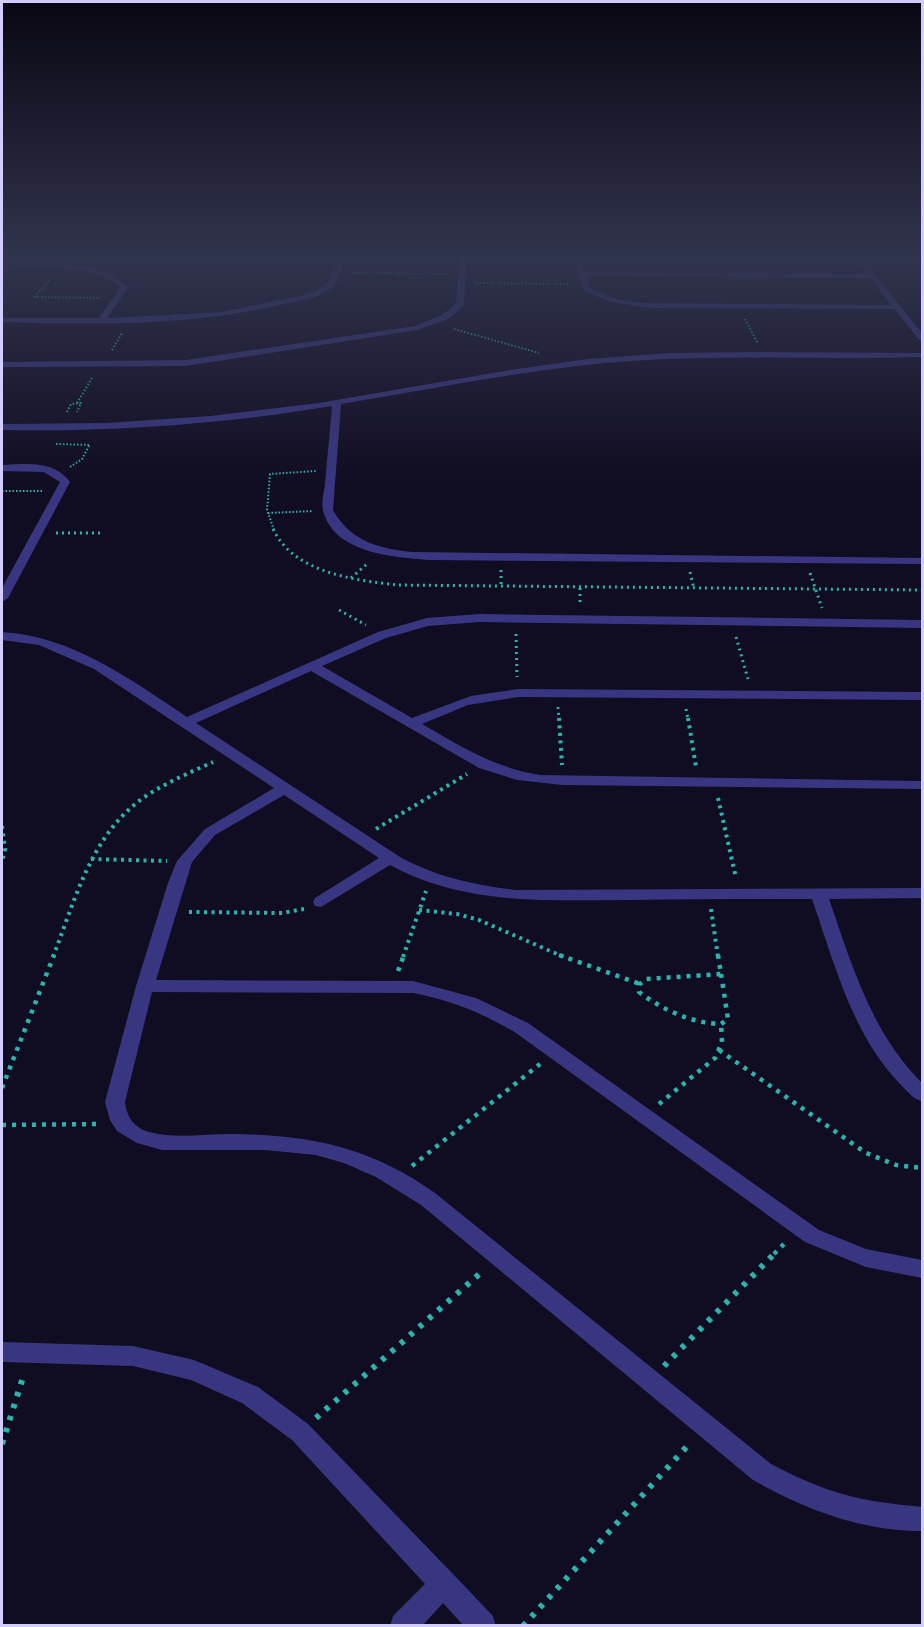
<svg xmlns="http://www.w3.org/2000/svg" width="924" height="1627" font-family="'Source Sans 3',sans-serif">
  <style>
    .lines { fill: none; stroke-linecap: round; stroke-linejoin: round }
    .path-far4 { stroke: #2ab5ac; stroke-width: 2; stroke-dasharray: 1.5 2; stroke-linecap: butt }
    .path-far3 { stroke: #2ab5ac; stroke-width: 3; stroke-dasharray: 2 4; stroke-linecap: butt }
    .path-far2 { stroke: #2ab5ac; stroke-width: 4; stroke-dasharray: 3 4.5; stroke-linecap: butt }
    .path-far1 { stroke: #2ab5ac; stroke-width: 4.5; stroke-dasharray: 4 6; stroke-linecap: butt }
    .path { stroke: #2ab5ac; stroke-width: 6; stroke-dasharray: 4.5 8; stroke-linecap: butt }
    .minor { fill: #383681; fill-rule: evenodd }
  </style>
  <rect width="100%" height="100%" fill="#100c21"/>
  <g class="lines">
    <path class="path-far4" d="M352 273 447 274
      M49 280 35 297 100 298
      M476 283 570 284
      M745 319 757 342
      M454 329 539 353
      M112 350 122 333
      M77 403 92 378
      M67 412 71 404 81 403 77 412
      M56 444 90 445
      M70 467 82 459 90 444
      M2 491H42
      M268 513 313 511
      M274 530 267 510 270 474 316 471"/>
    <path class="path-far3" d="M273 529C294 573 354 580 397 585L922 590
      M56 533H104
      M501 570V587
      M690 572 694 589
      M810 573 822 608
      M351 578 368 563
      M580 588V604
      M339 610 366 625
      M516 634 517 677
      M736 637 748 679
      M558 707 559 719
      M686 709 688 719"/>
    <path class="path-far2" d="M559 718 562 765
      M688 718 696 767
      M718 798 736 878
      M2 826 5 849 2 862
      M376 829 467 774
      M91 859 167 861
      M711 909 718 957
      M419 910 457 914 479 920 564 957
      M189 912 282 913 304 909
      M53 957C75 900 91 835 143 798 165 783 189 773 213 762
      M403 957 426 891"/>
    <path class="path-far1" d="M559 955 640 984
      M718 955 721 974
      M398 971 404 955
      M721 974 728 1019 721 1024C691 1023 663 1010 639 992L640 984 646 979Z
      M719 1050 866 1153 896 1165 922 1168
      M2 1088 54 955
      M659 1104 715 1058 722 1042 721 1024
      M2 1125 99 1124
      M412 1166 540 1064
      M774 1254 785 1243"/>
    <path class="path" d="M664 1366 775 1253
      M316 1418 484 1270
      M2 1444 24 1374
      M523 1626 691 1442"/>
    <path class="minor" d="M338 259H344C342 269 340 280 331 288 319 298 300 301 284 304 192 326 96 325 2 322V318H99L120 288C102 262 32 269 2 269V265C37 264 106 257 128 288L107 318H111L221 312 300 296 316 291 328 282Z
      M460 259H466L464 305 448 319 417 330 186 366 2 367V362L186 360 415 326 442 315 456 304Z
      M575 259H581L585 272 867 274 856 259H862L922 333V340H919L895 309 651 308 611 302 584 291ZM587 276 871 278 891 305 641 303C623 301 607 297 590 288Z
      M755 352 922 353V357C825 360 728 354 630 361 533 368 437 388 341 404L333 510C351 542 380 549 414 552L922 558V564L429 560C394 557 335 554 323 511 321 503 324 491 325 484 327 458 330 432 332 406 223 424 112 432 2 430V424L106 423 210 416 319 403 510 370 588 359 671 353Z
      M2 465C26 464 54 460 70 482L8 598 2 602V588L60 482 44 472 2 471Z
      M480 614 922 620V628L480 622 428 626 386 638 322 666 412 718 471 696 518 689 922 692V700L518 697 468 705 422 724C460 746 495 768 540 775L922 781V789L563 785 517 780 479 768 311 671 196 723 400 857C437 877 474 885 516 890L922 888V898L829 899C852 965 871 1032 922 1083V1101C913 1099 908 1092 901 1085 852 1035 834 962 812 899 752 899 691 899 630 900 548 900 465 906 390 865L321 907 315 906 313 902 315 898 379 858 284 795 215 835 192 862 156 980 413 981 476 998 528 1023 819 1230 866 1249 922 1260V1278L866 1267 805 1242 516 1033C483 1013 450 1000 413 993L152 992 125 1102C127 1117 133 1127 149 1132 174 1139 205 1134 232 1134 310 1135 370 1147 435 1193L771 1464C828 1494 859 1501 922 1507V1531C861 1531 807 1510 753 1480L421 1205 376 1177 344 1163 316 1155 265 1150H162L137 1143 117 1131 110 1120 105 1102 136 986 168 883 177 861 205 829 274 788 94 669 39 645 2 640V632C72 636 130 679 187 717L378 632 427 618Z
      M2 1342 133 1346 194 1360 258 1387 308 1424 453 1574 493 1616 496 1626H464L443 1603 422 1626H390L393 1616 425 1584 292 1440 242 1403 191 1380 133 1366 2 1362Z"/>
  </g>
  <linearGradient id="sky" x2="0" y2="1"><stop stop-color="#090712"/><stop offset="0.53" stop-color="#31344e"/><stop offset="1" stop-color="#31344e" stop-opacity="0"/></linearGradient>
  <rect width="924" height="486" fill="url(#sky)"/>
  <rect width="924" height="1627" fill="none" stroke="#d2ccff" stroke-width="6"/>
</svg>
